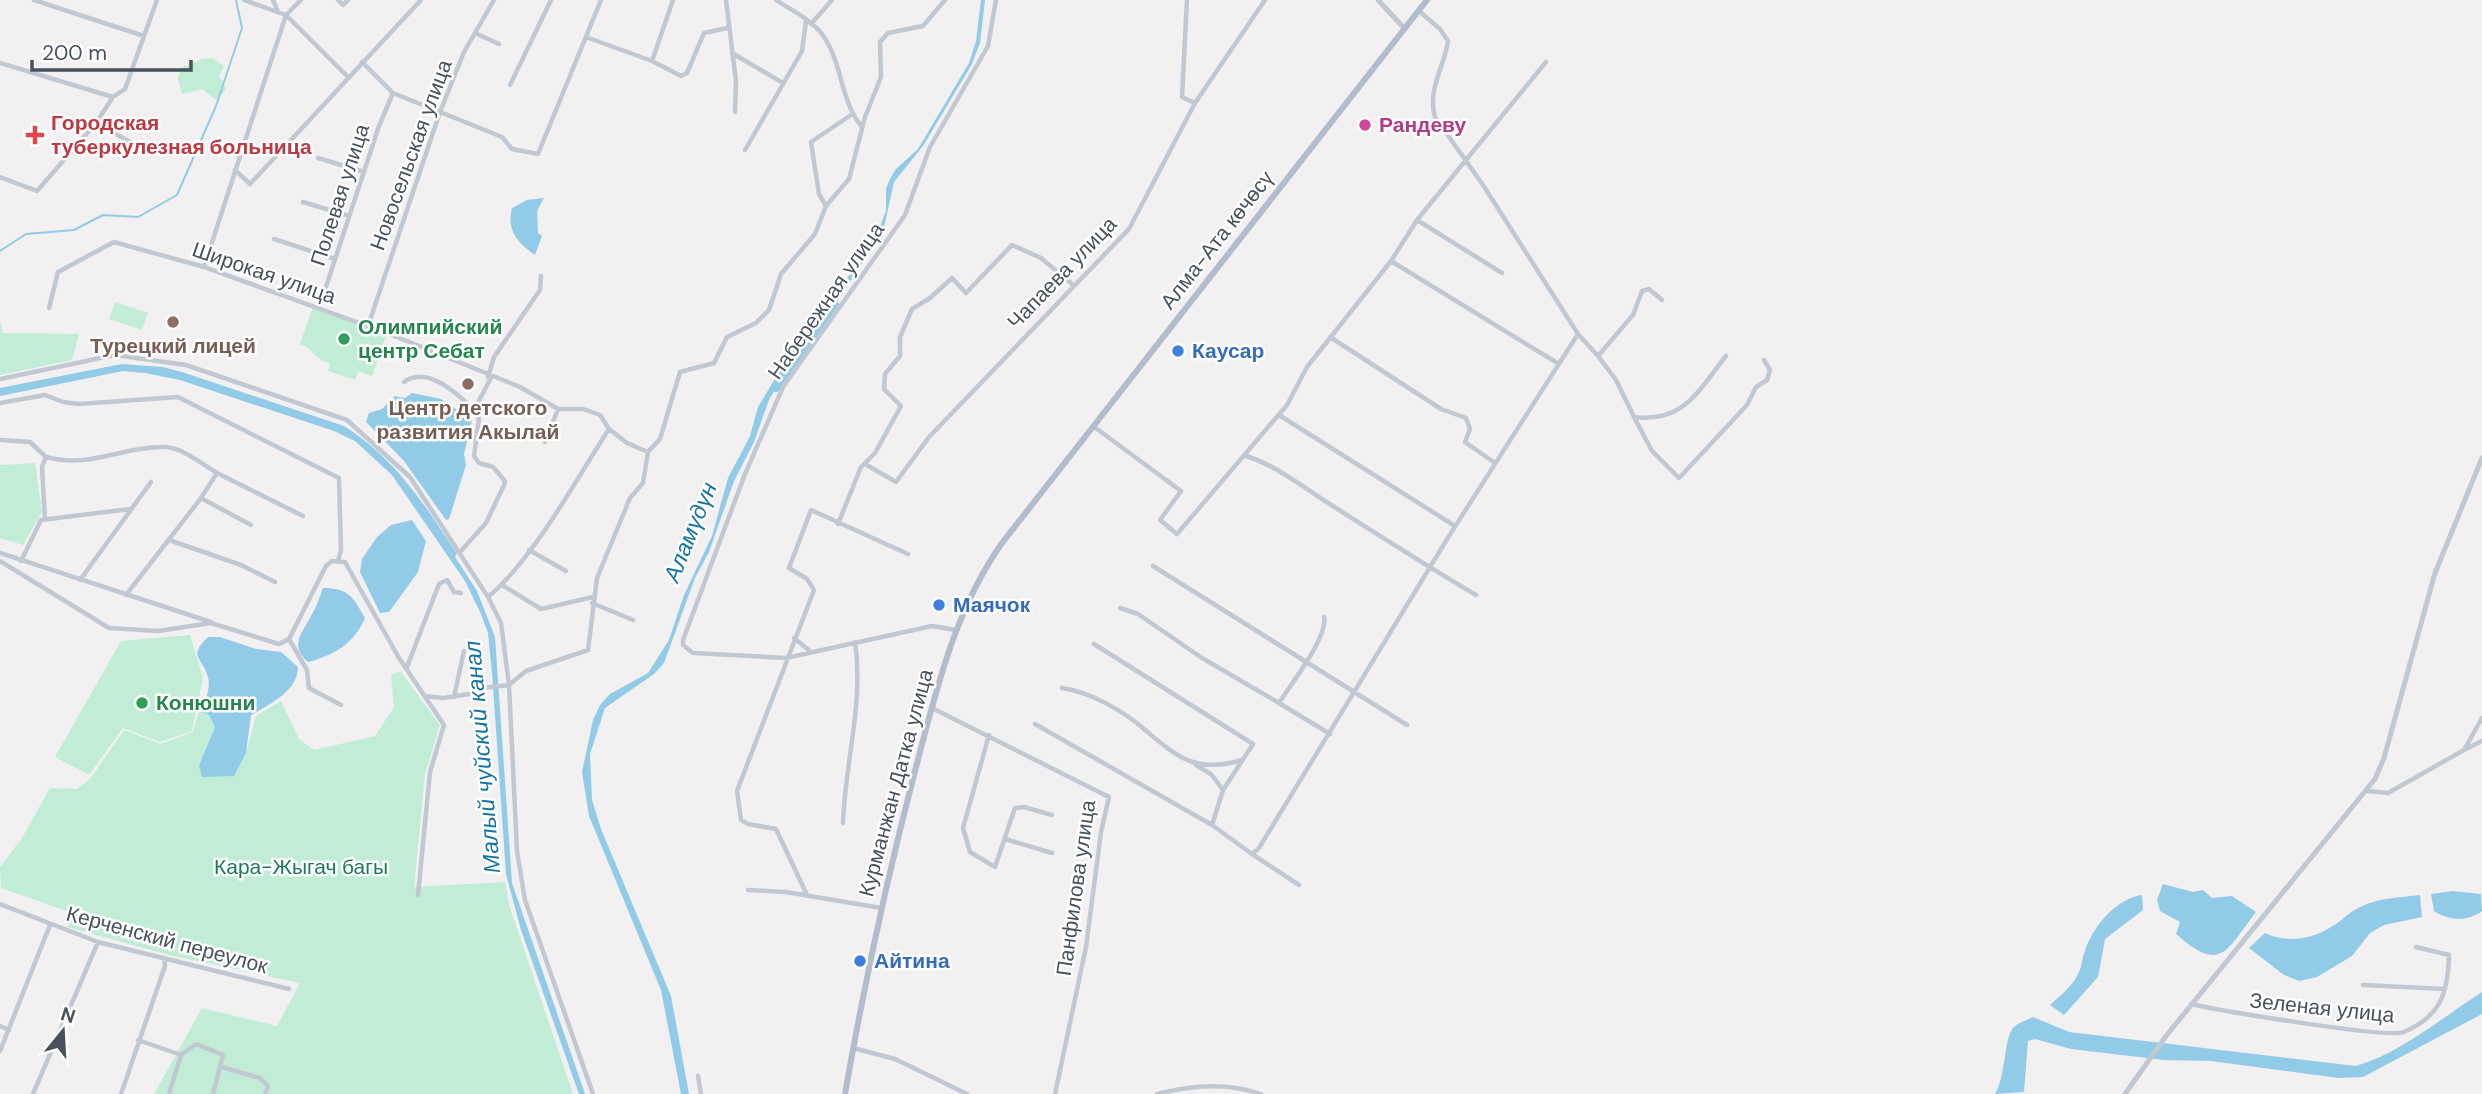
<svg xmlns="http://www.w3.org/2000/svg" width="2482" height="1094" font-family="'DM Sans',sans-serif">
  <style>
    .green { fill: #c1edd7 }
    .water { fill: #91cbe7 }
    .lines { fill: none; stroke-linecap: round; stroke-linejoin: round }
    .stream { stroke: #91cbe7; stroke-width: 2 }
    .river { stroke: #91cbe7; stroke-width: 10 }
    .minor { stroke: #c1c8d1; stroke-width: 4.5 }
    .tertiary { stroke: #c1c8d1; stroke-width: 5 }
    .primary { stroke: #b1bccd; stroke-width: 6 }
    .hotel-dot { fill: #d1479c; stroke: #fff; stroke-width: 2.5 }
    .health-dot { fill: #e0444e; stroke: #fff; stroke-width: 2.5 }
    .education-dot { fill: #8d6e63; stroke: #fff; stroke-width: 2.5 }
    .leisure-dot { fill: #2e9e5b; stroke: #fff; stroke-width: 2.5 }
    .shop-dot { fill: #3f7fe0; stroke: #fff; stroke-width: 2.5 }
    .labels { text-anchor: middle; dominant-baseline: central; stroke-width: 5; stroke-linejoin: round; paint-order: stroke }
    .health-label { font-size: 21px; font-weight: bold; fill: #be3a42; stroke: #fff; text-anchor: start }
    .hotel-label { font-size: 21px; font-weight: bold; fill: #b23c85; stroke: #fff; text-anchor: start }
    .street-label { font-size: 21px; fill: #49515c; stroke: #fff }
    .leisure-label { font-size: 21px; font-weight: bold; fill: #27864d; stroke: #fff; text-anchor: start }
    .education-label { font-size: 21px; font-weight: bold; fill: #785e54; stroke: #fff }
    .shop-label { font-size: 21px; font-weight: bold; fill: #366cbe; stroke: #fff; text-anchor: start }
    .park-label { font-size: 21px; fill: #1d7a56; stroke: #fff }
    .water-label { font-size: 23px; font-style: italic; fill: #1575a3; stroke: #fff }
  </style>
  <rect width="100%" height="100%" fill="#f2f0f0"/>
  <path class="green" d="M213 58 224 66 219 76 226 89 217 101 202 89 182 94 178 79 181 68 202 59Z
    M115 302 148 313 142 330 109 319Z
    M313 307 387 333 372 376 358 371 355 380 328 371 330 364C315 359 312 348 300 344Z
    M0 321 3 333 79 334 72 360 0 375Z
    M35 463 42 512 23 545 0 538V465Z
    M190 635 203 678 192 731 160 742 123 728 89 775 55 757 121 641Z
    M400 671 440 725 425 774 414 887 505 882 509 905 573 1094H154L202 1008 277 1026 300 983 169 955 67 927 75 914 1 888 0 867 22 838 50 788 77 789 90 779 124 730 161 744 193 732 199 710 209 715 215 727 199 765 246 753 256 716 281 701 299 739 314 750 375 736 394 707 391 675Z"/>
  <path class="water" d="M981 0H985L980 43 972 64 923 146 894 182 883 232 833 308 808 335 769 400 754 442 734 481 709 552 695 578 664 663 654 674 605 708 590 754 592 800 601 829 671 996 689 1094H681L661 990 589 816 582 772 593 720 600 705 610 694 648 673 669 640 684 595 712 536 728 478 750 436 758 407 793 349 873 244 886 211V189L890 179 896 169 918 149 969 63 976 41Z
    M544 198 537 211 538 233 542 236 535 255C518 243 506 230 512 208L527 200Z
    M122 364 163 367 182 372 344 426C395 458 425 505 457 554L455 557 477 591 495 637 512 883 585 1094H579L521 930 506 874 492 672 488 633 481 614 465 581 392 475 355 441 334 431 180 380 145 373 123 371 0 396V388Z
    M412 393 441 399 472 420 464 454 466 465 449 519 446 520 404 461 366 422 369 413 382 409 395 396 405 398Z
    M412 520 426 541 418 572 389 612 380 613 360 572 362 559 377 537 391 525Z
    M323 588C349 588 353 597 365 618 354 644 334 655 308 662 288 644 303 633 312 614 317 606 320 596 323 588Z
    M208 637H220L256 649 281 652 298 667C298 691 270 704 251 715L246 753 234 776 202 777 199 765 215 727 209 715 202 712C205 702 211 687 208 677 203 658 187 657 208 637Z
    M2163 884 2193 892 2203 890 2212 898 2232 896 2256 912C2226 951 2221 974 2176 934L2180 922 2160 911 2157 900Z
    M2453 891 2481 894 2482 911C2468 922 2449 921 2434 911L2431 894Z
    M2142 895 2143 910 2105 939 2098 977 2064 1015 2050 1005C2061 995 2073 986 2079 972 2082 966 2082 957 2085 951 2092 927 2117 898 2142 895Z
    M2420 895 2422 917 2384 925 2370 933 2352 956 2317 977 2299 981 2284 975 2249 948 2265 933C2285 943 2311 940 2331 927 2345 919 2350 910 2367 904 2384 898 2402 897 2420 895Z
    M2482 992V1014L2363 1077 2339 1078 2211 1061 2164 1060 2071 1049 2035 1039 2028 1041 2024 1092 1995 1094C2006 1076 2004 1038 2013 1028 2018 1023 2027 1020 2033 1017L2069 1032 2356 1066C2401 1053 2443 1017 2482 992Z"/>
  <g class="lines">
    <path class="stream" d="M0 251 26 234 74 230 103 215 138 217 177 195 216 106 242 28 236 0"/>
    <path class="river" d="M776 387 834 305"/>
    <path class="minor" d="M244 0 286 15 348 77
      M273 0 278 12
      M338 0 343 5 348 0
      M726 0 736 81 735 112
      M776 0C791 10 814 21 824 37 843 65 840 101 862 127
      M1187 0 1182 97 1195 103
      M1419 11 1440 29 1448 41C1445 65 1427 89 1435 117L1483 185 1578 334 1598 356
      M811 24 832 0
      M477 34 499 44
      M144 36 157 0
      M586 37 652 61 681 76 687 73 704 33 727 28
      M732 53 783 83
      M652 61 673 0
      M362 62 393 93 502 137 512 149 538 154 601 0
      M0 63 113 97
      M510 85 551 0
      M96 123 132 143
      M745 150 802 51 806 21
      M318 158 364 172
      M235 170 250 184 421 0
      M0 177 37 191 96 123 113 97 125 89 144 36 34 0
      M303 202 349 216
      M826 206 819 194 811 142 851 115
      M1417 220 1391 261 1559 364
      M274 239 335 259
      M204 267 286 15 301 0
      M1502 273 1417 220 1546 62
      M49 308 58 272 114 242 204 267 387 333 520 387 558 409H583L600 415 609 429 627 443 648 452
      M319 308 379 126 393 93
      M368 326 440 112 464 52 494 0
      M1330 337 1441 409 1466 418 1470 429 1465 442 1495 463
      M1726 356C1698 391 1684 423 1634 417L1652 451 1679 478 1747 405 1756 387 1767 380 1770 370 1764 360
      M488 377 494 357 540 290 541 276
      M0 379 115 355 186 365 347 420 410 477 488 597 501 623 509 685 517 851 525 900 593 1094
      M404 382C427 365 457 393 474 410
      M0 403 45 395 63 402 79 404 178 397 339 478 341 550 338 561
      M1279 415 1455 526
      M1634 417 1616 380 1598 356 1633 315 1642 291 1649 289 1662 300
      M1093 426 1181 491 1160 520 1177 534 1287 405 1307 367 1391 261
      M0 440 30 442 46 457 42 467 45 519
      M545 442 558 409
      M1246 456C1275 465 1300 485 1325 501 1375 533 1425 565 1476 595
      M46 457C90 469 123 446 164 447 182 447 202 464 217 473L201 498 126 595
      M865 464 896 482 929 437 1129 229 1195 103 1265 0
      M217 473 303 516
      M201 498 251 525
      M838 524 861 467 875 453 901 406 884 389 885 374 900 356V337L912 309 930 298 952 278 966 293 1012 245 1041 258 1072 284
      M169 540 241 565 275 582
      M529 550 566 571
      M460 552 486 523 504 485 505 481 493 467 479 463 474 456 479 419 474 410 491 378
      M0 553 211 622
      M0 561 109 628 158 631 211 623 279 644 289 639
      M21 561 41 520 130 509
      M1153 566 1407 725
      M80 580 151 482
      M502 585 541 609 593 597
      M488 597C535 557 575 481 609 429
      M592 603 633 620
      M1120 608 1138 614 1202 658 1279 703
      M1324 617C1329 636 1290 685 1279 703L1330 734
      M956 630 932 626 786 658 693 653 683 645V640L745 474 783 387 905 215 930 147 988 46 996 0
      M794 638 811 652
      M289 639 326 566 332 561 345 562 399 658 444 725 430 772 418 895
      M289 639 307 670 309 688 341 705
      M407 667 439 584 447 580 454 592 461 593
      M1062 688C1090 692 1122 710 1144 729 1177 757 1196 774 1242 760
      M425 696 443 698 469 694 482 688 509 685 526 671 588 650 597 578 630 498 643 483 648 452 660 439 680 372 714 363 727 337 756 323 769 310 781 274 815 234 826 206 849 179 865 117 881 77 880 42 888 33 923 26 945 0
      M454 697 464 651
      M932 708 1109 797 1101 832 1086 947 1055 1094
      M1035 724 1212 825 1223 790 1253 744 1094 644
      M989 735 963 828 970 852 995 867 1015 808 1024 807 1052 815
      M2464 750 2482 741
      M1196 765 1211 774 1223 790
      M2367 791 2388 793 2464 750 2482 718
      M843 823C845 762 864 703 855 642
      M1212 825 1252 854
      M1005 839 1052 853
      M1299 885 1252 854 1259 848 1449 536 1578 334
      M748 890 786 892 881 908
      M807 895 776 829 748 824 741 820 737 791 814 590 807 579 789 568 811 510 908 554
      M0 904 98 942 289 989
      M2363 985 2445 989
      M2191 1004C2217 1010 2388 1039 2404 1032 2441 1016 2448 993 2449 955L2416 947
      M0 1026 9 1030
      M138 1040 181 1055 169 1094
      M853 1048 895 1059 967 1094
      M0 1051 50 925
      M181 1055 196 1044 223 1055 213 1094
      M222 1067 260 1078 268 1086 265 1094
      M698 1076 701 1094
      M33 1094 98 942
      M121 1094 165 966 164 958
      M1157 1094C1191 1085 1227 1082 1261 1094"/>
    <path class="tertiary" d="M1378 0 1405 29
      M2125 1094 2166 1036 2375 779 2384 758 2435 573 2482 458"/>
    <path class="primary" d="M845 1094C864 985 887 878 915 771 936 692 954 611 1002 543L1427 0"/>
  </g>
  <circle class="hotel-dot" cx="1365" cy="125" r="7"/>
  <path class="health-dot" d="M31.5 124.5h7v7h7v7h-7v7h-7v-7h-7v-7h7z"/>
  <g class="education-dot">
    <circle cx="173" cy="322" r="7"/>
    <circle cx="468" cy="384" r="7"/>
  </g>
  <g class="leisure-dot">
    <circle cx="344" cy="339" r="7"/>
    <circle cx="142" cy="703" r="7"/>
  </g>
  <g class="shop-dot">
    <circle cx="1178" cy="351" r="7"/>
    <circle cx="939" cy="605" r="7"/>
    <circle cx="860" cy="961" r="7"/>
  </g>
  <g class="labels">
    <g class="health-label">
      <text x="51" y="123">Городская<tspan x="51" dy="24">туберкулезная больница</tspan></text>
    </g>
    <g class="hotel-label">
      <text x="1379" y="125">Рандеву</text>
    </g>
    <g class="street-label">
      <text transform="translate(411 155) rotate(-70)">Новосельская улица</text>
      <text transform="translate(340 195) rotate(-72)">Полевая улица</text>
      <text transform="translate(1217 240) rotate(-52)">Алма-Ата көчөсү</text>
      <text transform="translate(264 273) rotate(19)">Широкая улица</text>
      <text transform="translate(1062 273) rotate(-46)">Чапаева улица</text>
      <text transform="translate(826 301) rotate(-55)">Набережная улица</text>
      <text transform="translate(896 783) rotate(-75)">Курманжан Датка улица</text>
      <text transform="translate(1076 888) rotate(-82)">Панфилова улица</text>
      <text transform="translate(167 940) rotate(15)">Керченский переулок</text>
      <text transform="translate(2322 1008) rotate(6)">Зеленая улица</text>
    </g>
    <g class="leisure-label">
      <text x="358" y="327">Олимпийский<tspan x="358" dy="24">центр Себат</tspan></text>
      <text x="156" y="703">Конюшни</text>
    </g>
    <g class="education-label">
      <text x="173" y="346">Турецкий лицей</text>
      <text x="468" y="408">Центр детского<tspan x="468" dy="24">развития Акылай</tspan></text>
    </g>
    <g class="shop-label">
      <text x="1192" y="351">Каусар</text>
      <text x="953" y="605">Маячок</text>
      <text x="874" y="961">Айтина</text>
    </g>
    <g class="park-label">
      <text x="301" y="867">Кара-Жыгач багы</text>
    </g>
    <g class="water-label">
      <text transform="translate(690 532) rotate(-68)">Аламүдүн</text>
      <text transform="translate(482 757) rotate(-95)">Малый чуйский канал</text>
    </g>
  </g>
  <g transform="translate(63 1031) rotate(18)" stroke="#ffffff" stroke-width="5" paint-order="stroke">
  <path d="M0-5L12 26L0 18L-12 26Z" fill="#49515c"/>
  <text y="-10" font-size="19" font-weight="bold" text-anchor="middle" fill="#49515c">N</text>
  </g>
  <path d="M32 60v10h159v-10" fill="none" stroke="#49515c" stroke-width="3.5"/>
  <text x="42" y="60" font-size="21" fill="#49515c" stroke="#ffffff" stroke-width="5" paint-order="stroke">200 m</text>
</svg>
